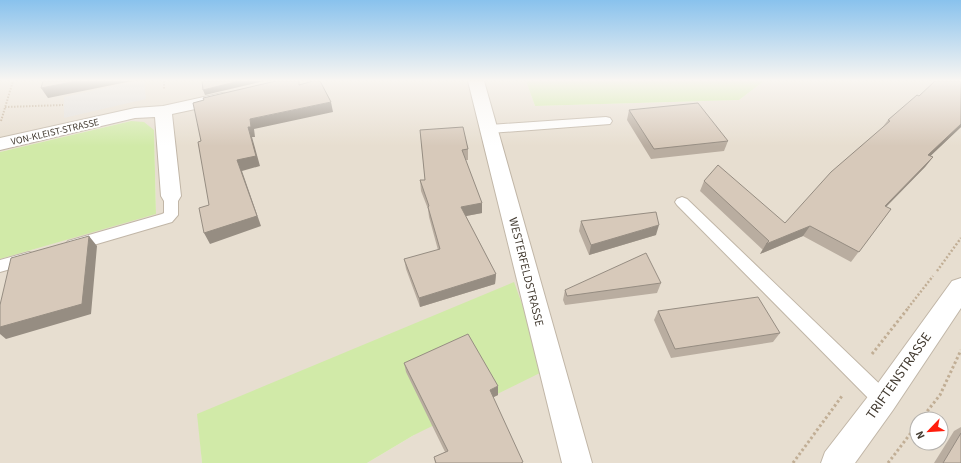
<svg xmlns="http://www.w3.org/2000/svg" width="961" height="463" font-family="'Source Sans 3',sans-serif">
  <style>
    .residential { fill: #e7ded0; fill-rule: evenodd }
    .green { fill: #d1eaa8 }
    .parking { fill: #e2dfdb }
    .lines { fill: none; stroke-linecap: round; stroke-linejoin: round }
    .service-casing { stroke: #c1b6a7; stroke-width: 2 }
    .minor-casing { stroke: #c1b6a7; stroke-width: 2 }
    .path-far2 { stroke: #c1ae95; stroke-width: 2; stroke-dasharray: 1.5 1.5; stroke-linecap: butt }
    .path-far1 { stroke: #c1ae95; stroke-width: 2.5; stroke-dasharray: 2 2; stroke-linecap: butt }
    .path { stroke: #c1ae95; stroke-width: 3; stroke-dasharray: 2.5 2.5; stroke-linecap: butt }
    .service { fill: #fff; fill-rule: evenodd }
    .minor { fill: #fff; fill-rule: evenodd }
    .wall { fill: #b9ada0 }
    .shaded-wall { fill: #968d82 }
    .building { fill: #d7c9ba; stroke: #968d82 }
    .labels { text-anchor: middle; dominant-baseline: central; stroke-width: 4; stroke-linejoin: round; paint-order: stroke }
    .far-street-label { font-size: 10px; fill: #443c32; stroke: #fff }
    .street-label { font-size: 12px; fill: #443c32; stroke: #fff }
    .near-street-label { font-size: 14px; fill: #443c32; stroke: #fff }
  </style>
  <rect width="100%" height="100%" fill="#f2ece2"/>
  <path class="residential" d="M0 81H526L535 106 739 100 764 81H961V463H367L414 435 198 414 202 463H0V259L156 213 154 130 131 121 0 152ZM917 419H941V443H917Z"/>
  <path class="green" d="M526 81H764L739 100 535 106Z
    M131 121 144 122 154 130 156 214 0 259V152Z
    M514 282 546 370 414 435 367 463H202L197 414Z"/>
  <path class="parking" d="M136 81H144L146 99 64 118V97Z"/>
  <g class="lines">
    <defs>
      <path id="service" d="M606 117 610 118 612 121 610 124 490 133 486 132 484 129 486 126 490 125Z
        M171 191 176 193 178 196V215L172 222 73 251 68 249 65 245 68 241 162 214 164 213V196L166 193Z
        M682 197 687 199 890 394 893 400 890 406 883 409 876 406 677 205 675 202 677 199Z
        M29 252 35 254 37 258 35 262 0 272V260Z"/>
      <path id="minor" d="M468 81H484L592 463H562Z
        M222 93 228 94 230 98 228 102 172 114 181 196 178 201 171 203 164 201 161 196 155 117 135 118 0 150V138L135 108 163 106Z
        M961 278V308L893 410 855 463H821L825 452 873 390 952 281Z"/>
    </defs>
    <use href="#service" class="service-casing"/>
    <use href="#minor" class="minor-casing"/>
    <path class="path-far2" d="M164 81V89
      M5 107 63 105
      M1 121 13 81"/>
    <path class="path-far1" d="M937 271 961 238
      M908 308 933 276"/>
    <path class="path" d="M872 354 909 307
      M921 419 940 395 961 350
      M793 463 842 396
      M888 463 917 425"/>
    <use href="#service" class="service"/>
    <use href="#minor" class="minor"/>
  </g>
  <path class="wall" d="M961 81V127L930 156 933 157 925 167 886 207 891 209 851 262 803 236 760 254 763 250 700 191 704 181 785 223 882 128 888 120 919 96Z
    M629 110 728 141 724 151 651 159 627 120Z
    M420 130 468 149V160H465L482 203V213L466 216 496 274 495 284 420 307 406 269 404 259 438 250 429 217 428 209 421 191 420 180H425Z
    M581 221 656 235 589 255 579 231Z
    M661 283 657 293 565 305 563 300 565 290Z
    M658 311 780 333 773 342 671 358 654 320Z
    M404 363 498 395 493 397 523 463H435L434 457 445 452 406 372Z
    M961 427V463H934L954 431Z"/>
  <path class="shaded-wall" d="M77 81H132L48 98 41 88Z
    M239 81H264L205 95 203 90Z
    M331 102 333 112 254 129 255 137H252L260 166 242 171 261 226 210 244 204 233 248 127 250 119Z
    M961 124V127L921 165 928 155Z
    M933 157 925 167 877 216 885 206Z
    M482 203V213L461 217V207Z
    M659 225 656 235 589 255 591 245Z
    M810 226 803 236 760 254 766 244Z
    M89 236 97 246 91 314 6 339 0 334V327Z
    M496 274 495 284 420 307 419 298Z
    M498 386V395L490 399V390Z"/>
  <path class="building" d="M43 81H77L41 88Z
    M202 81H239L203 90Z
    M276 81H299V85L313 81H320L331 102 250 119 251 127H248L256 156 237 160 257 216 204 233 199 208 209 205 198 142 201 141 193 103 204 100 203 98Z
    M935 81H961V124L928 155 933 157 885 206 891 209 859 252 810 226 766 244 769 241 704 181 718 165 785 223 831 172 890 121 888 120 917 95 919 96Z
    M698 103 728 141 654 149 629 110Z
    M463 127 468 149 462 150 482 203 461 207 496 274 419 298 404 259 440 249 428 207 429 206 420 180H425L420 130Z
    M656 212 659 225 591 245 581 221Z
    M89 236 82 304 0 327V305L11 258Z
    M646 253 661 283 567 296 565 290Z
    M758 297 780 333 675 349 658 311Z
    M468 334 498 386 490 390 523 462 521 463H436L434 457 448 451 404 363Z
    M961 433V463H943Z"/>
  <linearGradient id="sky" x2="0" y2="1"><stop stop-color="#89c2ed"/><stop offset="0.55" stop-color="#f9f6f2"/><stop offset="1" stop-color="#f9f6f2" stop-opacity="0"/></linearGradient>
  <rect width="961" height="146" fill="url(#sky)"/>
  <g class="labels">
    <g class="far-street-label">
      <text transform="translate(55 132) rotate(-13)">VON-KLEIST-STRASSE</text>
    </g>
    <g class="street-label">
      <text transform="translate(526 272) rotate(76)">WESTERFELDSTRASSE</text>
    </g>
    <g class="near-street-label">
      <text transform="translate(899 376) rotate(-55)">TRIFTENSTRASSE</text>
    </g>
  </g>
  <g transform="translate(929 431) rotate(245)"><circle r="19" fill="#ffffff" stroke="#b4b1ad"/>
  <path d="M0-3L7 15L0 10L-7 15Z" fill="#ff1d0d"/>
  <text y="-6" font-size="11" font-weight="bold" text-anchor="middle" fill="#443c32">N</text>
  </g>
</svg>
